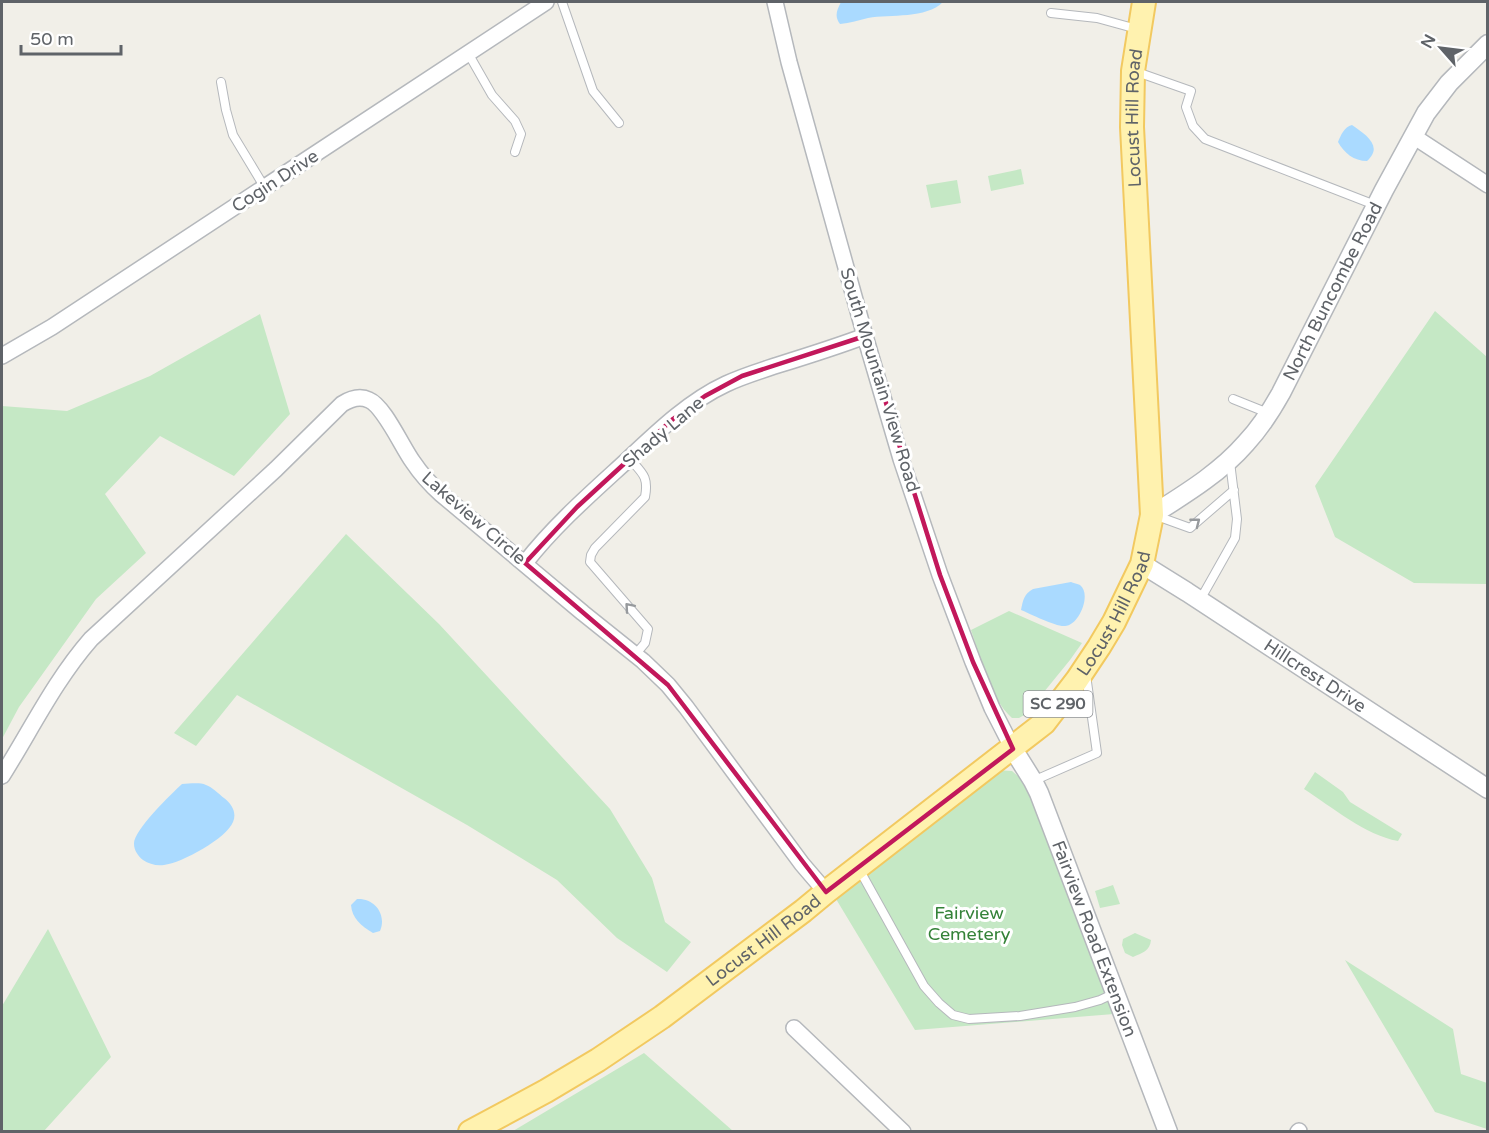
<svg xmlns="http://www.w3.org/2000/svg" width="1489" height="1133" font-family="'Varela Round',sans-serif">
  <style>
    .green { fill: #c5e8c5 }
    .water { fill: #aadaff }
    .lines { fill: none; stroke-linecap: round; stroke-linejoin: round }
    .service-casing { stroke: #b5b8bc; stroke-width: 10 }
    .minor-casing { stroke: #b5b8bc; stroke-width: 18 }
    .tertiary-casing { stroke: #b5b8bc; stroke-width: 21 }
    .primary-casing { stroke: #f2c960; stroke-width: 26 }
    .service { stroke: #fff; stroke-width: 8 }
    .minor { stroke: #fff; stroke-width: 15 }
    .tertiary { stroke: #fff; stroke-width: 18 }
    .primary { stroke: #fff2af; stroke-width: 22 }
    .oneway { stroke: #979a9d }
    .marked { fill: none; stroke: #c2185b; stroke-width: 4.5; stroke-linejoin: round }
    .labels { text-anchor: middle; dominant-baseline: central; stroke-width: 6; stroke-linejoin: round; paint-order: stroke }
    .shield { fill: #fff; stroke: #8f9295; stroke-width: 1.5 }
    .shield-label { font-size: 16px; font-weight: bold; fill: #5f6368 }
    .street-label { font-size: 18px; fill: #5f6368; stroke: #fff }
    .park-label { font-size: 18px; fill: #348238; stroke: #fff }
  </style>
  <rect width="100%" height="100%" fill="#f1efe8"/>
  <path class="green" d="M1021 169 1024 184 991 191 988 176Z
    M957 180 961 203 931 208 926 185Z
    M1435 311 1487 357V584L1414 583 1335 537 1315 486Z
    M260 314 290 414 234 476 160 436 105 494 146 553 96 599 19 707 2 739V406L67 411 150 376Z
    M346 534 439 624 610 809 652 878 665 922 691 942 667 972 617 938 557 880 467 825 237 695 196 746 174 733Z
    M1009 611 1082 643 1070 660 1026 714 1019 718H1012C989 697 981 659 971 630Z
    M996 770 1012 771 1026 783 1114 1014 915 1030 836 899 857 880Z
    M1315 772 1343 792 1350 802 1402 834 1398 841C1365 835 1332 807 1304 789Z
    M1113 885 1120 904 1100 908 1095 891Z
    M48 929 111 1057 44 1131H2V1006Z
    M1135 933 1151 940C1150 951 1142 953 1133 957L1125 953 1122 945 1123 939Z
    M1345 960 1453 1029 1461 1074 1487 1083V1129L1435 1112Z
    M644 1053 733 1131H513Z"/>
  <path class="water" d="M841 2H943C926 19 891 14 868 18 859 20 850 23 840 24 834 16 837 10 841 2Z
    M1352 125C1365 134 1384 146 1367 161 1354 161 1344 153 1338 142 1341 135 1344 127 1352 125Z
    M1071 582C1073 583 1078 584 1080 585 1092 594 1079 626 1065 626 1056 627 1031 614 1021 610 1023 600 1024 594 1033 589Z
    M182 784C189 784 199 782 206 785 212 787 219 794 224 798 232 804 237 813 233 822 227 838 182 863 164 865 156 866 149 864 143 860 138 856 134 850 134 844 133 831 172 793 182 784Z
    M357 899C375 898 387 915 380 931L373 933C361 926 352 918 351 905Z"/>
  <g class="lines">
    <defs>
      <path id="service" d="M562 2 593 91 619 123
        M1051 13 1097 18 1137 29
        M468 53 492 95 515 121 521 134 515 152
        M1137 72 1191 91 1186 107 1193 126 1205 139 1375 205
        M221 82 226 110 233 135 265 188
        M1233 399 1268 413
        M629 458C642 473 649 476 645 497L595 548 591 555 590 562 648 629 645 643 635 655
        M1154 515 1190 528 1234 490
        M1200 600 1235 538 1237 519 1230 462
        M1033 781 1097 753 1086 675
        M859 869 924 986 939 1003 953 1015 969 1019 1020 1016 1075 1007 1100 1000 1115 993"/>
      <path id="minor" d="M775 2 789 62 865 336 901 459 940 575 973 662 992 708 1013 749
        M1413 136 1488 185
        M2 356 52 327 546 2
        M525 563C553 527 588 496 622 465 653 436 687 402 726 384 743 376 760 371 778 365 807 356 836 347 865 336
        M2 776C31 730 55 680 91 639L276 469 342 404C350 399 359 395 369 400 384 406 402 447 413 462 421 474 430 484 441 494L583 613 643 661 668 685 686 707 802 864 826 892
        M794 1028 903 1132
        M1298 1132 1299 1131"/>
      <g id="tertiary">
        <path id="s1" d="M1152 515C1185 494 1220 473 1246 443 1260 428 1271 411 1281 393L1384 190 1426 113 1449 83 1488 44"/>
        <path id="s2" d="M1142 564 1187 592 1488 789"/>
        <path id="s3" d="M1013 749 1033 781 1039 793 1168 1132"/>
      </g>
      <g id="primary">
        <path id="s4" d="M470 1132 546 1091 598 1060 662 1017 803 911 826 892 1044 723 1077 680 1099 647 1114 622 1142 564 1152 515 1132 127 1133 71 1144 2"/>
      </g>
    </defs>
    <use href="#service" class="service-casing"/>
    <use href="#minor" class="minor-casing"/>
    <use href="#tertiary" class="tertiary-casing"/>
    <use href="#primary" class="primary-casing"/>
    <use href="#service" class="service"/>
    <use href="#minor" class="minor"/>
    <use href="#tertiary" class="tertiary"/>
    <use href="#primary" class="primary"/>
  </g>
  <defs><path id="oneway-chevron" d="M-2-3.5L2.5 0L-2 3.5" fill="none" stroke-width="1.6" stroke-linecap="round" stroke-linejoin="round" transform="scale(1.5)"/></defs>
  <g class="oneway">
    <use href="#oneway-chevron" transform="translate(1196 522) rotate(-38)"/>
    <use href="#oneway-chevron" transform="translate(629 607) rotate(-131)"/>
  </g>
  <path class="marked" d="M865 336 940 575 973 662 1013 749 826 892 668 685 525 563 577 507 673 419 705 396 742 376Z"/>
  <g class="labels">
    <rect class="shield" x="1023.5" y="691" width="69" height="26" rx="4.5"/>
    <g class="shield-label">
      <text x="1058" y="704">SC 290</text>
    </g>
    <g class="street-label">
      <text stroke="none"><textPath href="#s4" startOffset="1341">Locust Hill Road</textPath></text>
      <text transform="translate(275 181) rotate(-33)">Cogin Drive</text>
      <text stroke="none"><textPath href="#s1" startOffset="294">North Buncombe Road</textPath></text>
      <text transform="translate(880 380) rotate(73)">South Mountain View Road</text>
      <text transform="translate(663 432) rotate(-40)">Shady Lane</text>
      <text transform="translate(474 518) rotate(41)">Lakeview Circle</text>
      <text stroke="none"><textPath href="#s4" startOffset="837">Locust Hill Road</textPath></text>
      <text stroke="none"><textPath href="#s2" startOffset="206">Hillcrest Drive</textPath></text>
      <text stroke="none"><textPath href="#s3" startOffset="207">Fairview Road Extension</textPath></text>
      <text stroke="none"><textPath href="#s4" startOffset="351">Locust Hill Road</textPath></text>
    </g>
    <g class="park-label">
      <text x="969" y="913">Fairview<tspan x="969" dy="21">Cemetery</tspan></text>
    </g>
  </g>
  <rect width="1489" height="1133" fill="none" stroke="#5f6368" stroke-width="6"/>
  <g transform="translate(1441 48) rotate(298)" stroke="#ffffff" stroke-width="4.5" paint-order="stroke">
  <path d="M0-4.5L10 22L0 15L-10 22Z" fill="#5f6368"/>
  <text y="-9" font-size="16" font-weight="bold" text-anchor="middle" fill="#5f6368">N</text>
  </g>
  <path d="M21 45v9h100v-9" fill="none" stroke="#5f6368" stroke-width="3"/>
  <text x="30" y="45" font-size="18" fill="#5f6368" stroke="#ffffff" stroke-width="4.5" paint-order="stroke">50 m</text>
</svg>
